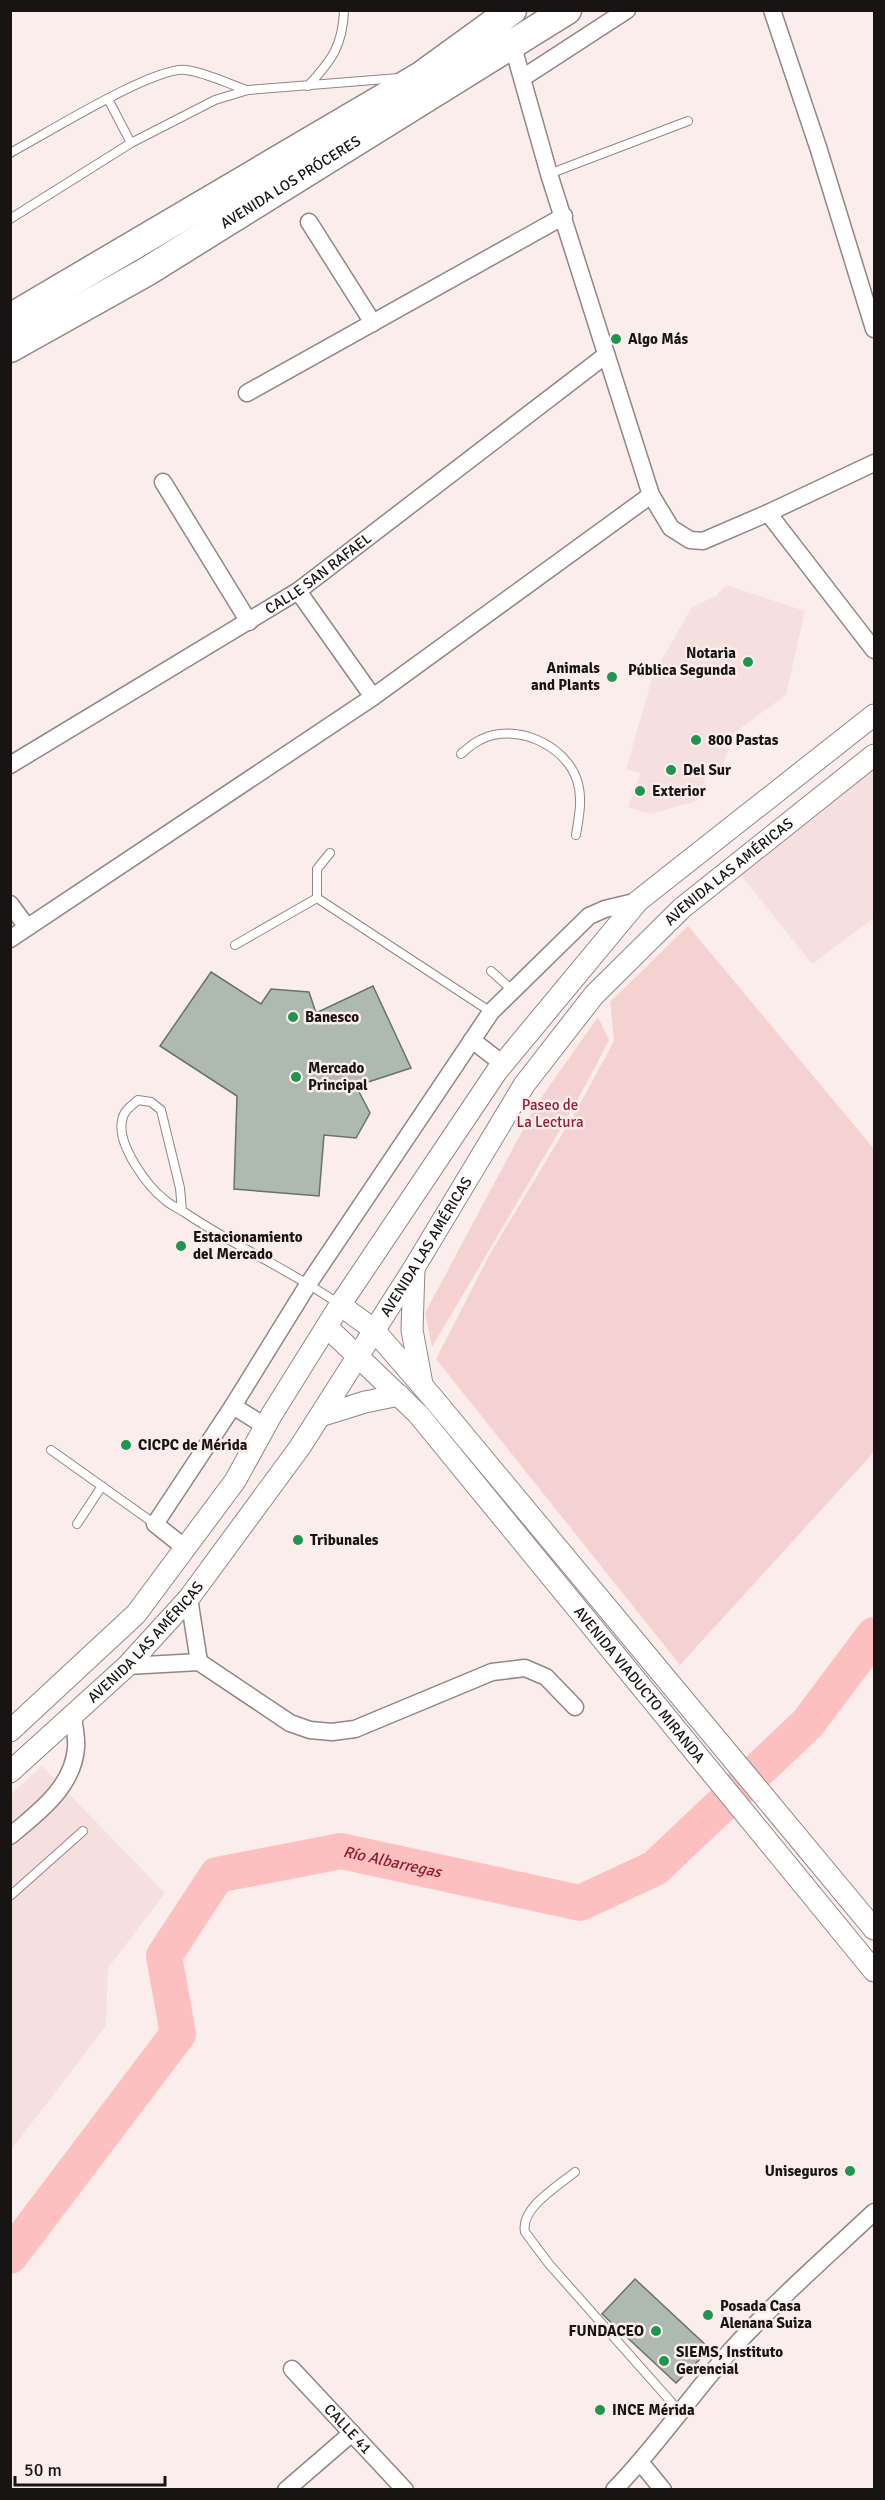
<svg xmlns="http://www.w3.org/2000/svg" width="885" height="2500" font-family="Signika,sans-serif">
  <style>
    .built { fill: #f6dfdf }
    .green { fill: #f5d2d2 }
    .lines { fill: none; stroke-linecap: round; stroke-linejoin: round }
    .river { stroke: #fdc0c1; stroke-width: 36 }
    .building { fill: #aeb9b0; stroke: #68726a; stroke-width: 1.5 }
    .service-casing { stroke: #938585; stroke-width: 10 }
    .minor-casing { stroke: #938585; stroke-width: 19 }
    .tertiary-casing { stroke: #938585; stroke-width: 23 }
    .trunk-casing { stroke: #938585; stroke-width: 31 }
    .service { stroke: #fff; stroke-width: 8 }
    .minor { stroke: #fff; stroke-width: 16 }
    .tertiary { stroke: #fff; stroke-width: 21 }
    .trunk { stroke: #fff; stroke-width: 28 }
    .poi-dot { fill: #209550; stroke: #fceded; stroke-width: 2 }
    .labels { text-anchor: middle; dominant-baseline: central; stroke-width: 5; stroke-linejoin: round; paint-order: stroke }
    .street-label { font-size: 15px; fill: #191414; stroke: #fceded }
    .poi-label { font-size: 15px; font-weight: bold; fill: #191414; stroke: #fceded; text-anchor: start }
    .park-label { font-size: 15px; fill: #8f1f31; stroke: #fceded }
    .water-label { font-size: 16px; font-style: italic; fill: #8e1e30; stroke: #fceded }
  </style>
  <rect width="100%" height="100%" fill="#fceded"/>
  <path class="built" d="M726 585 805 611 786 695 738 730 718 774H707L697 801 651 814 628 807 640 774 626 769 653 675 692 607 716 596Z
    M874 763V918L812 964 736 869Z
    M42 1766 165 1893 108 1968 106 2026 11 2150V1794Z"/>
  <path class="green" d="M688 926 874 1149V1452L680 1665 436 1359 490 1254 579 1106 614 1041 610 1002Z
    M598 1017 609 1040 577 1101 432 1347 425 1313 536 1105Z"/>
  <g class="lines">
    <path class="river" id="s1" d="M10 2256 178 2034 164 1956 217 1875 341 1851 580 1903 655 1868 808 1723 874 1635"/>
  </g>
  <path class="building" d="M211 972 261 1004 271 989 309 992 316 1013 373 986 411 1068 356 1086 370 1113 356 1138 324 1135 319 1196 234 1189 237 1096 160 1046Z
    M635 2279 710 2349 676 2383 602 2314Z"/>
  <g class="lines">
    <defs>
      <path id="service" d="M308 86C331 61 343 46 344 10
        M108 99 131 143
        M10 153C44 135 154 66 186 70 204 72 229 84 247 90
        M549 174 688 121
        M10 219 131 143 215 100 248 90 399 78
        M461 754C467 749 473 743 480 740 514 722 565 744 577 780 583 799 579 816 576 835
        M317 898 491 1012
        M317 898V869L330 853
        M235 945 317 898
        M491 971 512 990
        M182 1211 180 1188 161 1110 151 1102 138 1100C131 1106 123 1111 122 1121 117 1145 147 1186 165 1200 170 1205 178 1208 184 1212 234 1246 290 1270 339 1304
        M51 1450 155 1524
        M77 1524 102 1486
        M10 1896 83 1831
        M575 2172C558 2186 520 2208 525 2232L549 2264 681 2413"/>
      <g id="minor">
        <path d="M772 10 818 147 874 329"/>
        <path d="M510 36 549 174 651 495 671 528 690 540 703 541 768 513 874 463"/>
        <path d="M524 77 627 10"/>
        <path d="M309 222 373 323"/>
        <path d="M247 393 564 216"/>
        <path d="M163 482 249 622"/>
        <path d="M768 513 874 650"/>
        <path d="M298 591 373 697"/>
        <path id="s2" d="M10 765 298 591 606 355"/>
        <path d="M10 904 27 927"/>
        <path d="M10 939 373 697 651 495"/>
        <path d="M472 1040 503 1064"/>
        <path d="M233 1406 265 1426"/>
        <path d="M184 1547 155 1524 233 1406 309 1283 491 1012 589 916 605 909 638 901"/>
        <path d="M189 1598 199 1662"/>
        <path d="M127 1666 199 1662 290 1723 310 1730 332 1732 355 1729 492 1672 525 1668 546 1677 575 1707"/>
        <path d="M10 1836C38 1813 73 1787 76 1748 77 1738 74 1726 73 1716"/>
        <path id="s3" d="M292 2369 405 2490"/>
        <path d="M641 2463 663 2490"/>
        <path d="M286 2490 352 2433"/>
        <path d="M614 2490C657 2446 691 2395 732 2349 777 2300 826 2257 874 2212"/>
      </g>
      <g id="tertiary">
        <path d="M414 1269 412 1330 422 1384"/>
        <path d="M340 1305 373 1329 432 1397 874 1929"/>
        <path id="s4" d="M328 1328 418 1414 874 1971"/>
        <path d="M320 1416 365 1402 399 1395"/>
        <path d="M10 1731 136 1614 235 1481 272 1414 340 1305 497 1071 638 901 874 715"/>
        <path id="s5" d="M10 1772 127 1666 189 1598 300 1447 414 1268 524 1085 594 995 682 908 874 755"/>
      </g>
      <g id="trunk">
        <path d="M10 318 421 76 512 10"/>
        <path id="s6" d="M10 348 146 272 567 10"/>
      </g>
    </defs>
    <use href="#service" class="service-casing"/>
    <use href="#minor" class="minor-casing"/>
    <use href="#tertiary" class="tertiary-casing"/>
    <use href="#trunk" class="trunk-casing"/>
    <use href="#service" class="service"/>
    <use href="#minor" class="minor"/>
    <use href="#tertiary" class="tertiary"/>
    <use href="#trunk" class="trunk"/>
  </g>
  <g class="poi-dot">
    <circle cx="616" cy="339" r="6"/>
    <circle cx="748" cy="662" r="6"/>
    <circle cx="612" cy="677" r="6"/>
    <circle cx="696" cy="740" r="6"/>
    <circle cx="671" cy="770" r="6"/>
    <circle cx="640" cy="791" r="6"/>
    <circle cx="293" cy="1017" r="6"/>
    <circle cx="296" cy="1077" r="6"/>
    <circle cx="181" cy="1246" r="6"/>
    <circle cx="126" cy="1445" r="6"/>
    <circle cx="298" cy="1540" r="6"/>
    <circle cx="850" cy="2171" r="6"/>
    <circle cx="708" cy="2315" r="6"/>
    <circle cx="656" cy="2331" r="6"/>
    <circle cx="664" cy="2361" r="6"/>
    <circle cx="600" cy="2410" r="6"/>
  </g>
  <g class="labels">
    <g class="street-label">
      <text stroke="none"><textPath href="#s6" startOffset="326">AVENIDA LOS PRÓCERES</textPath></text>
      <text stroke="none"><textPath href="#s2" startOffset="363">CALLE SAN RAFAEL</textPath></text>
      <text stroke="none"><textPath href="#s5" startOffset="1160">AVENIDA LAS AMÉRICAS</textPath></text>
      <text stroke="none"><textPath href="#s5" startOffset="674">AVENIDA LAS AMÉRICAS</textPath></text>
      <text stroke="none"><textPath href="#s5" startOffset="188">AVENIDA LAS AMÉRICAS</textPath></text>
      <text stroke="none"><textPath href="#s4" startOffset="474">AVENIDA VIADUCTO MIRANDA</textPath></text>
      <text stroke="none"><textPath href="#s3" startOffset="82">CALLE 41</textPath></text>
    </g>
    <g class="poi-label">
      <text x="628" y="339">Algo Más</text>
      <text x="736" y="653" text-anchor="end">Notaria<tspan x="736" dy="17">Pública Segunda</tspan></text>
      <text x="600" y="668" text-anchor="end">Animals<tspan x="600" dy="17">and Plants</tspan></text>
      <text x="708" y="740">800 Pastas</text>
      <text x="683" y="770">Del Sur</text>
      <text x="652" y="791">Exterior</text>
      <text x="305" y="1017">Banesco</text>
      <text x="308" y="1068">Mercado<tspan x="308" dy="17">Principal</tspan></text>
      <text x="193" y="1237">Estacionamiento<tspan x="193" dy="17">del Mercado</tspan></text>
      <text x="138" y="1445">CICPC de Mérida</text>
      <text x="310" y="1540">Tribunales</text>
      <text x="838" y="2171" text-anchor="end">Uniseguros</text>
      <text x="720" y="2306">Posada Casa<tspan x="720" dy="17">Alenana Suiza</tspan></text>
      <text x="644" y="2331" text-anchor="end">FUNDACEO</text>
      <text x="676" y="2352">SIEMS, Instituto<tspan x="676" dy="17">Gerencial</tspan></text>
      <text x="612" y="2410">INCE Mérida</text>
    </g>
    <g class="park-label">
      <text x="550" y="1105">Paseo de<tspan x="550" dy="17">La Lectura</tspan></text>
    </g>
    <g class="water-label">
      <text stroke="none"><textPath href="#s1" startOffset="633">Río Albarregas</textPath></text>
    </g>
  </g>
  <rect width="885" height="2500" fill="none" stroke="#191414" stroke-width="24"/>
  <path d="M15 2476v9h150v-9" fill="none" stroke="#191414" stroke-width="3"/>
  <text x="24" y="2476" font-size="18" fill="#191414" stroke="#fceded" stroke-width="4.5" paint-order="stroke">50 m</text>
</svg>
